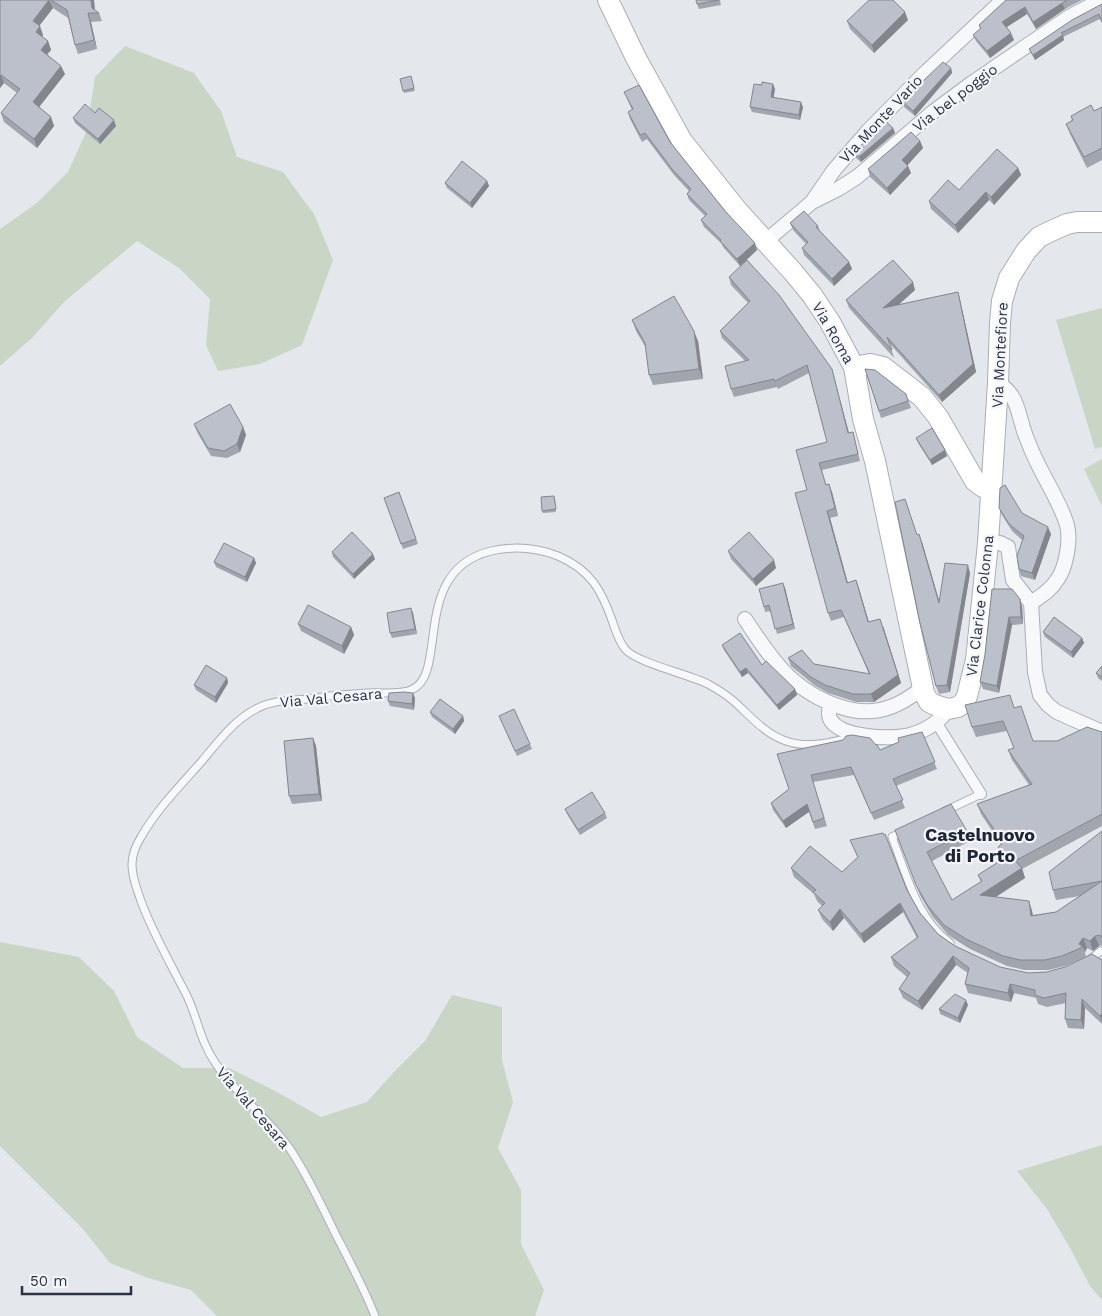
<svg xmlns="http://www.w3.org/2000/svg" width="1102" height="1316" font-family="'Work Sans',sans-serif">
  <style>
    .green { fill: #c9d6c5 }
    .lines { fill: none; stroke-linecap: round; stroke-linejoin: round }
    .service-casing { stroke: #a9aeb7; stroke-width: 9 }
    .pedestrian-casing { stroke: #a9aeb7; stroke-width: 12 }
    .minor-casing { stroke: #a9aeb7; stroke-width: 16 }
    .secondary-casing { stroke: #a9aeb7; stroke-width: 22 }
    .service { stroke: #f7f8fa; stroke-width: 7 }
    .pedestrian { stroke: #f7f8fa; stroke-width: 10 }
    .minor { stroke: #f7f8fa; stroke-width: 14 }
    .secondary { stroke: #fff; stroke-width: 20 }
    .wall { fill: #a1a5ae }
    .shaded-wall { fill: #83868d }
    .building { fill: #bbc0ca; stroke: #83868d }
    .labels { text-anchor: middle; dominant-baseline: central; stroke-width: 4.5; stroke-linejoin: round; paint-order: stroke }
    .street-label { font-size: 15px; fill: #2b3445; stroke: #f4f6f9 }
    .quarter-label { font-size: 18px; font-weight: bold; fill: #1d2536; stroke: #f4f6f9 }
  </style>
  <rect width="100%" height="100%" fill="#e4e7ec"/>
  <path class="green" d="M125 46 194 73 221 111 237 157 283 172 314 214 333 260 302 345 260 364 218 371 206 345 210 299 179 268 137 241 64 302 33 337 0 366V229L37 203 68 172 87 130 95 77Z
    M1102 308V447L1095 449 1056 320Z
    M1102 459V506L1084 469Z
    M0 942 79 957 114 991 137 1037 183 1068H229L275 1091 321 1117 367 1102 394 1072 425 1041 452 995 502 1007V1060L513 1102 498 1148 521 1190V1244L544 1290 535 1316H217L191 1290 148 1278 110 1263 83 1229 0 1146Z
    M1102 1145V1300L1090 1286 1070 1248 1047 1209 1017 1171Z"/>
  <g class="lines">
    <defs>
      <path id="service" d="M945 811 981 794
        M904 831 892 837C906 873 917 919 950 943
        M1088 961 1102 950
        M375 1316C364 1288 350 1262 336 1235 322 1206 308 1176 290 1149 268 1118 237 1095 216 1064 200 1041 198 1019 187 996 171 964 153 934 141 901 137 889 132 878 132 865 132 855 136 845 141 837 157 809 181 785 202 761 218 742 234 720 256 709 271 700 290 701 307 699 327 696 347 694 367 693 381 692 398 695 411 690 450 675 409 571 491 551 513 546 537 548 558 556 591 570 602 591 613 623 616 632 619 642 626 650 638 663 688 674 708 684 719 690 730 697 739 706 754 720 766 734 786 741 809 749 831 742 853 737"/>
      <path id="pedestrian" d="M936 722 981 794"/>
      <path id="minor" d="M812 202 838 189 857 177 933 112 972 83 1069 17 1101 0
        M766 241 812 202 834 170 868 131 925 73 1003 0
        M998 383C1015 393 1017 407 1022 424 1024 433 1028 441 1031 449 1041 474 1060 501 1067 525 1071 540 1066 568 1057 580 1051 590 1041 596 1031 603
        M988 543H1000L1008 547 1013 580 1031 603 1035 672 1040 695 1048 705 1057 712 1102 732
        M745 619C771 659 793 692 841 707 859 713 876 713 893 706 904 702 913 695 923 688
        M831 704C829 709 828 714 830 719 840 738 892 740 910 735 925 731 940 722 948 709"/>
      <path id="secondary" d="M608 0 636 58 682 141 737 210 793 272 812 295 830 322 854 367 863 419 875 461 924 693 929 702 935 705 948 709 958 707 964 702 967 696 976 660 988 543 998 383 1000 323 1002 301 1009 278 1026 251 1039 237 1049 232 1067 224 1077 222H1102
        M854 367 870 364 883 367 922 397 938 417 975 481 983 487 992 490"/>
    </defs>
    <use href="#service" class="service-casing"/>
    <use href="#pedestrian" class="pedestrian-casing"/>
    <use href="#minor" class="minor-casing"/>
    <use href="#secondary" class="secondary-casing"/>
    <use href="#service" class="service"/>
    <use href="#pedestrian" class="pedestrian"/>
    <use href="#minor" class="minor"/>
    <use href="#secondary" class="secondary"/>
  </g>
  <path class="wall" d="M0 0H94L95 10 99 13 102 21 91 22 97 49 78 54 75 45 68 18 53 8 39 26 43 35 42 37 48 41 51 50 47 54 65 74 39 107 51 117 54 126 37 148 4 122 1 113 17 93 4 83 0 88Z
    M720 0 721 5 699 9 697 4Z
    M1006 0H1082L1065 9 1036 29 1027 14 1007 27 1014 40 990 58 976 41 973 35 980 29 979 25Z
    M1102 4V23L1100 19 1063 37 1064 40 1035 60 1031 53 1029 49Z
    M908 20 874 53 850 29 847 21Z
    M951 68 952 73 915 116 904 107 902 101Z
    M411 76 415 91 404 93 400 79Z
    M775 89 773 97 803 107 800 120 752 112 750 107Z
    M624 92 670 142 757 250 740 266 723 247 722 244 704 227 701 220 705 216 689 200 687 194 689 191 674 175 647 139 642 142 630 119 628 112 632 110Z
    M1102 107V160L1087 168 1070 134 1066 124 1072 121 1071 116 1094 111Z
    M95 113 116 126 100 144 75 123 73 118Z
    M893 128 895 133 861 162 856 158 854 153Z
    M920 141 923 148 907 165 911 173 890 195 870 177 868 169Z
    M1018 168 1021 175 994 205 989 200 958 233 931 209 929 201Z
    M487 181 489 186 472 208 447 188 445 183Z
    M790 223 818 226 820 231 849 262 852 269 834 286 804 255 802 248 806 244 793 230Z
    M729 277 832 369 834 377 849 433 855 440 860 461 822 470 826 485 832 492 838 516 830 518 848 583 856 580 869 622 883 626 901 683 874 702H856L828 693 814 685 791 666 788 658 814 664 869 674 844 617 831 621 828 613 807 490 827 442 809 373 778 389 777 387 734 397 731 389 745 361 722 338 720 331 748 303 731 285Z
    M915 290 898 305 960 300 976 372 942 402 890 344 894 358 849 308 846 300Z
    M632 320 698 341 703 379 653 385 649 375 646 348 636 331Z
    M865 369 906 394 911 408 881 418Z
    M194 424 243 427 246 435 240 452 227 458 211 456 197 432Z
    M916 438 947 456 932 465 918 443Z
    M399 492 418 544 403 549 384 498Z
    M555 498 556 512 543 513 542 511Z
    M999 508 1022 513 1051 534 1035 580 1021 576 1019 569 1022 540 1012 531 1002 515Z
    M917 535 922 542 939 602 970 573 950 692 939 694 936 686Z
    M728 551 776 568 756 586 731 559Z
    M332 552 375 559 354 579 333 557Z
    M254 558 256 563 247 582 216 567 214 562Z
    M785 588 795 629 777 634 771 611 765 612 764 607Z
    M992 589 1022 606 1023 624 1012 625 999 693 983 689 980 682 985 654Z
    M413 613 417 634 392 638 390 633Z
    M298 624 351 627 354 635 344 654 301 631Z
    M1043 632 1082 638 1084 643 1073 658 1045 637Z
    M722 645 762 665 795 689 797 695 779 710 748 673 742 677 724 650Z
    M1102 666V681L1098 678 1096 673Z
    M227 678 228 683 216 703 196 690 194 685Z
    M415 698 414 710 390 706 388 701Z
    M1014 708 1033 741H1057L1102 732V826L1022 869 1025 878 996 897 1029 901 1032 911 1033 915 1056 912 1080 896 1056 900 1053 890 1102 831V950L1101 945 1099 946 1093 951 1087 948 1085 952 1086 957 1065 966 1049 970H1024L1007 966 970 949 948 935 932 916 920 895 895 830 967 831 970 841 932 861 952 900 981 882 978 875 1003 859 1002 857 998 847 1001 844 981 814 977 804 1029 785 1012 760 1008 750 1014 748 1007 731 976 737 972 727Z
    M430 712 463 716 464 721 455 734 432 717Z
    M499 716 530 744 532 749 517 756Z
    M922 732 937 769 896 786 905 808 874 820 854 775 813 782 827 826 815 829 809 812 786 828 773 810 771 803 789 789 777 754 880 750Z
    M313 738 316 746 322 801 292 804 289 796Z
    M565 809 605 813 607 818 580 835 567 814Z
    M850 840 907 890 920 913 938 934 955 946 1000 967 1028 973 1047 972 1102 960V1024L1085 1008 1084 1029 1068 1028 1065 1019 1066 1003 1047 1007 1038 1004 1036 998 1014 993 1011 1002 968 993 965 984 968 973 956 965 922 1010 903 998 899 989 907 977 894 966 891 957 917 938 903 912 864 943 844 918 833 931 822 919 818 910 822 906 817 901 814 894 794 877 791 868 842 872 858 858Z
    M968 1005 960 1023 940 1014 939 1009Z"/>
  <path class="shaded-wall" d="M49 0 53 8 36 30 33 21Z
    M91 0H94L95 13 92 8Z
    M1062 3 1065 9 1036 29 1033 22Z
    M1025 7 1027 14 1005 28 1002 22Z
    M905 12 908 20 874 53 872 45Z
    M88 13 91 22 97 49 94 40Z
    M40 26 43 35 39 41 36 32Z
    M1011 33 1014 40 990 58 987 51Z
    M1063 35 1064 40 1035 60 1033 55Z
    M48 41 51 50 44 58 41 50Z
    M61 66 65 74 36 111 33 102Z
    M951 68 952 73 915 116 913 111Z
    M1 75 4 83 0 88V76Z
    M773 84 775 89 773 102 771 97Z
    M801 102 803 107 800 120 799 115Z
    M51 117 54 126 37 148 34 139Z
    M114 120 116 126 100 144 98 139Z
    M893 128 895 133 861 162 859 157Z
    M920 141 923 148 905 168 902 160Z
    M908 166 911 173 890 195 887 188Z
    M1018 168 1021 175 994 205 991 197Z
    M487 181 489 186 472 208 470 203Z
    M986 192 989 200 958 233 955 225Z
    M755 243 757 250 740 266 737 259Z
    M849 262 852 269 834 286 832 279Z
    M913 282 915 290 886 316 883 308Z
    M958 292 960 300 976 372 942 402 939 395Z
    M694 331 698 341 703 379 699 369Z
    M832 369 834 377 851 441 848 433Z
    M243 427 246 435 240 452 237 444Z
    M945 450 947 456 932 465 930 460Z
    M829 484 832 492 838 516 835 508Z
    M827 511 830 518 850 591 847 583Z
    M1048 527 1051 534 1035 580 1032 573Z
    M919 534 922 542 942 610 939 603Z
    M373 554 375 559 354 579 353 574Z
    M254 558 256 563 247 582 245 577Z
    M774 560 776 568 756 586 753 579Z
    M968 565 970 573 950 692 947 685Z
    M856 580 859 588 871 630 868 622Z
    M783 583 785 588 795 629 793 624Z
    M1020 599 1022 606 1023 624 1021 617Z
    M411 608 413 613 417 634 415 629Z
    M1009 617 1012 625 999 693 997 686Z
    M883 626 901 683 874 702 871 694Z
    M351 627 354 635 344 654 342 646Z
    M1082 638 1084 643 1073 658 1071 652Z
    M746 668 748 673 742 677 740 672Z
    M227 678 228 683 216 703 215 697Z
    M795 689 797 695 779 710 777 705Z
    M413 693 415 698 414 710 412 704Z
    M463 716 464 721 455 734 453 729Z
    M313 738 316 746 322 801 319 794Z
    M807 804 810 811 786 828 783 821Z
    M1022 868 1025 878 983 905 980 895Z
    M1029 901 1032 911 1034 926 1031 916Z
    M900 903 903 912 864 943 861 934Z
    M840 909 844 918 833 931 830 922Z
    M1095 936 1099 946 1093 951 1090 941Z
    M1083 938 1087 948 1085 952 1083 947 1079 944Z
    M953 956 956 965 922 1010 918 1001Z
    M1010 984 1014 993 1011 1002 1008 993Z
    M1082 999 1085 1008 1084 1029 1081 1020Z
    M966 1000 968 1005 960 1023 958 1018Z
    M1102 1013V1022L1100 1016Z"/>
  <path class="building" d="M0 0H49L33 21 40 26 36 32 48 41 41 50 61 66 33 102 51 117 34 139 1 113 20 89 1 75 0 76Z
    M51 0H91L92 8 99 13H88L94 40 75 45 67 10Z
    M696 0H719L697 4Z
    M869 0H893L905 12 872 45 847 21Z
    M1006 0H1067L1033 22 1025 7 1002 22 1011 33 987 51 973 35 981 28 979 25Z
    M1102 4V22L1099 14 1061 33 1063 35 1033 55 1029 49 1072 20Z
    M943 62 951 68 913 111 902 101Z
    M411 76 414 88 403 91 400 79Z
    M762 82 773 84 771 97 801 102 799 115 750 107 754 84 762 85Z
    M639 85 670 142 725 211 755 243 737 259 720 241 721 240 701 220 707 214 687 194 691 189 672 169 645 133 640 135 628 112 633 109 624 92Z
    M85 104 95 113 99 108 114 120 98 139 73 118Z
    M1091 105 1094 111 1102 107V148L1084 157 1066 124 1073 120 1071 116Z
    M884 120 893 128 859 157 854 153Z
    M911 132 920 141 902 160 908 166 887 188 868 169Z
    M997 149 1018 168 991 197 986 192 955 225 929 201 948 180 959 190Z
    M462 161 487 181 470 203 445 183Z
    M804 211 818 226 816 227 849 262 832 279 802 248 808 242 790 223Z
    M747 260 779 295 832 369 848 433 853 432 858 454 819 463 826 485 829 484 835 508 827 511 847 583 856 580 868 622 880 619 898 675 871 694H853L825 685 811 677 788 658 802 650 814 664 870 674 841 610 828 613 795 493 807 490 796 450 827 442 807 365 775 381 774 379 731 389 725 366 749 360 720 331 750 301 729 277Z
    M893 260 913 282 883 308 958 292 973 364 939 395 887 337 892 350 846 300Z
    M674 296 694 331 699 369 649 375 645 343 632 320Z
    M865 369 875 370 906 394 908 401 879 411Z
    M230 404 243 427 237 444 224 451 208 448 194 424Z
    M932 428 945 450 930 460 916 438Z
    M1005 485 1022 513 1048 527 1032 573 1019 569 1017 556 1024 536 1009 524 999 508 1000 488Z
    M399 492 416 539 401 544 384 498Z
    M554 496 556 509 542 511 541 497Z
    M905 499 917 535 919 534 939 603 945 563 968 565 947 685 936 686 920 623 895 502Z
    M352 532 373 554 353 574 332 552Z
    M749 532 774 560 753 579 728 551Z
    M224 543 254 558 245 577 214 562Z
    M783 583 793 624 775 629 769 605 764 607 759 589Z
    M992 589H1012L1020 599 1021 617H1009L997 686 980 682 985 654Z
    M308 605 351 627 342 646 298 624Z
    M411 608 415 629 390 633 387 613Z
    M1054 617 1082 638 1071 652 1043 632Z
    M740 633 762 665 766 661 795 689 777 705 746 668 740 672 722 645Z
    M206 665 227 678 215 697 194 685Z
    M1102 666V677L1096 673Z
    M404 692 413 693 412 704 388 701 389 693Z
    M1010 695 1014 708 1021 706 1033 741H1057L1087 727 1102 732V814L1015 861 1022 868 980 895 1029 901 1031 916 1056 912 1102 881V938L1100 935 1095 936 1090 941 1083 938 1079 944 1083 947 1062 956 1045 960H1020L1003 956 966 939 944 925 928 906 916 885 895 830 951 804 967 831 927 852 952 900 982 881 978 875 1006 857 998 847 1003 843 977 804 1032 784 1008 750 1014 748 1003 721 972 727 965 705Z
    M440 699 463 716 453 729 430 712Z
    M514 709 530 744 515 751 499 716Z
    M922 732 935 762 893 779 903 800 871 813 851 767 811 775 824 818 813 822 807 804 783 821 771 803 789 789 777 754 843 740 846 736 852 735 870 738 876 745H877L880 750 899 742 898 738Z
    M313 738 319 794 289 796 284 741Z
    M592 792 605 813 578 830 565 809Z
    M1102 831V881L1053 890 1049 872Z
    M883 833 884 835 885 834 907 890 920 913 938 934 955 946 1000 967 1028 973 1047 972 1065 967 1092 954 1102 960V1013L1100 1016 1082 999 1081 1020 1065 1019 1066 993 1044 998 1035 995V990L1010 984 1008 993 965 984 969 968 953 956 918 1001 899 989 910 973 891 957 918 937 900 903 861 934 840 909 830 922 818 910 825 903 813 892 816 890 791 868 810 846 842 872 858 857 850 840Z
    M955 994 966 1000 958 1018 939 1009Z"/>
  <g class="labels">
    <g class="street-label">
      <text transform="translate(955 98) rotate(-37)">Via bel poggio</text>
      <text transform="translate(881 119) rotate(-47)">Via Monte Vario</text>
      <text transform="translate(833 333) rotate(60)">Via Roma</text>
      <text transform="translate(1000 355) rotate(-87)">Via Montefiore</text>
      <text transform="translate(980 606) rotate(-83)">Via Clarice Colonna</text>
      <text transform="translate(331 698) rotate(-5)">Via Val Cesara</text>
      <text transform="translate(253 1108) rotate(49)">Via Val Cesara</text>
    </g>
    <g class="quarter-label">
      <text x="980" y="834">Castelnuovo<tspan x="980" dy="21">di Porto</tspan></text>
    </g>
  </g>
  <path d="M22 1286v8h109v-8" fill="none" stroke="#2b3445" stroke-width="2.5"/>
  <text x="30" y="1286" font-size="15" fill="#2b3445" stroke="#f4f6f9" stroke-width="4" paint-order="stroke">50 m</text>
</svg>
